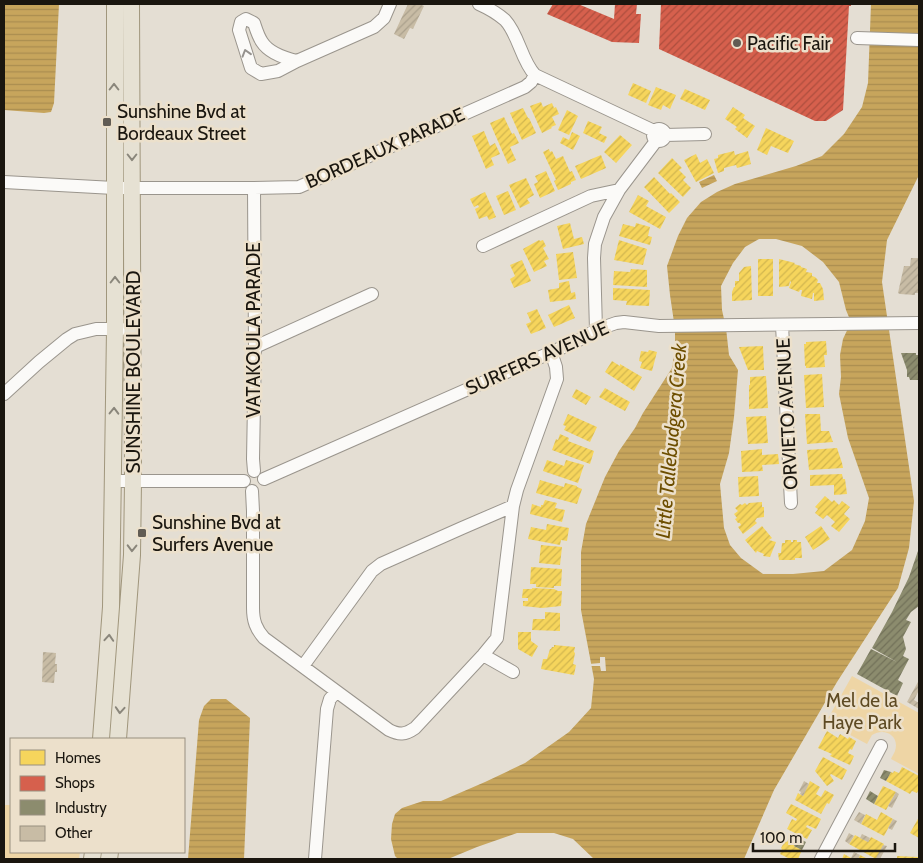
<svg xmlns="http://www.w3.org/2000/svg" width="923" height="863" font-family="Cabin,sans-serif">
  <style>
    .green { fill: #eed5a5 }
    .water { fill: url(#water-rules); fill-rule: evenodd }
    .pier { fill: #e4ded3 }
    .homes { fill: url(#homes-hatch) }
    .shops { fill: url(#shops-hatch) }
    .industry { fill: url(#industry-hatch) }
    .building { fill: url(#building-hatch) }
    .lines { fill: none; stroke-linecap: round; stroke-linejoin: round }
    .minor-casing { stroke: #9a958d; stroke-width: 14 }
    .major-casing { stroke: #a0967c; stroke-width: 18 }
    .minor { stroke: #fbfaf8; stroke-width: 12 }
    .major { stroke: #e6e1d3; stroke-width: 16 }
    .oneway { stroke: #96938f }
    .oneway2 { stroke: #8a867b }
    .poi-dot { fill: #615c54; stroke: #ece0cb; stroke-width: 2 }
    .labels { text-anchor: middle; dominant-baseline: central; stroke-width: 5; stroke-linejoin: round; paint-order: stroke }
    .poi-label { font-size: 19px; fill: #1a160f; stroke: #ece0cb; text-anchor: start }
    .street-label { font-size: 19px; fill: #1a160f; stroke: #ece0cb }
    .park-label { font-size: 19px; fill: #5e4a23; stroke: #ece0cb }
    .water-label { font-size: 20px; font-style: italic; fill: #6d4e00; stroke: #ece0cb }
  </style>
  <defs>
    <pattern id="water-rules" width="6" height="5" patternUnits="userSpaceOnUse" patternTransform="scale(1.25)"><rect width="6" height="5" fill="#c7a55c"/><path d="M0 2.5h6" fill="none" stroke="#aa8d4f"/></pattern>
    <pattern id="homes-hatch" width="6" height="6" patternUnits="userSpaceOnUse" patternTransform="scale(1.25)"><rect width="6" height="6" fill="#f6d55c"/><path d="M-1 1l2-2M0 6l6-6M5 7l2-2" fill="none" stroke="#d2b64f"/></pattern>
    <pattern id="shops-hatch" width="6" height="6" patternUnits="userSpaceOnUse" patternTransform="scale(1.25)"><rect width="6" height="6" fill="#d6604d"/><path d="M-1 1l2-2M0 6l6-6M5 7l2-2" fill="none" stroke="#ad4e3e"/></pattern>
    <pattern id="industry-hatch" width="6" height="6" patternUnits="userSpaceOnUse" patternTransform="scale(1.25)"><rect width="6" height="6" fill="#8c8c6e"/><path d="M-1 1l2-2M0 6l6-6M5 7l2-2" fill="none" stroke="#727159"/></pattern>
    <pattern id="building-hatch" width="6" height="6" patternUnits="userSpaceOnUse" patternTransform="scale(1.25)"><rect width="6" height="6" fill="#c8bca5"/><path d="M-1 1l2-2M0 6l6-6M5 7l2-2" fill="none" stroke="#aba18d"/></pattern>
  </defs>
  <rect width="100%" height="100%" fill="#e4ded3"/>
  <path class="green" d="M852 676 919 713V774L891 759C892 756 894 754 895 751 900 736 885 727 872 735L867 744 826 722Z
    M4 805H11V852H80L79 859H4Z"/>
  <path class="water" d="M4 4H59L54 103 51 112 44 113 4 110Z
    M871 4H919V175L887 240 882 282 914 501 909 548 898 588 837 682 774 790 744 859H594L573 839 554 833H517L477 847 448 859H398L395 856 391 839 392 824 395 814 402 808 423 801H441L485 782 525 763 569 732 591 708 594 679 581 610V552L586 524 605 477 619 451 635 428 643 413 672 368 675 349V329L670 295 667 266 678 236 687 218 701 202 717 192 735 184 796 166 822 156 844 134 862 107 868 83ZM759 239H776L802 246 823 262 839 282 846 310 851 322 843 339 840 355 841 377 839 394 848 438 869 498 865 521 852 550 824 571 793 574H763L741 558 730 545 724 528 720 484 729 453 734 417 738 370 729 355 726 328 722 310 721 286 733 263 745 247Z
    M714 175 717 181 702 188 699 182Z
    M211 699H226L250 718 244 859H188L199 720 204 706Z"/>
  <path class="pier" d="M600 657H605L606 671H601L600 666H590L589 664 600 663Z"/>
  <path class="homes" d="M633 83 651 91 646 103 628 95Z
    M656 87 676 95 670 109 663 105 661 110 648 105Z
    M685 89 710 100 705 110 680 99Z
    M541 102 543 107 552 103 554 108 556 107 559 114 552 117 556 125 551 127 552 128 542 133 530 106Z
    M733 107 745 115 743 118 755 126 747 138 735 129 737 127 725 119Z
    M523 108 528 118H529L536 133 522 140 510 113Z
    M567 110 578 116 569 135 558 130Z
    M504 117 512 134 514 133 519 143 510 147 516 160 508 164 490 123Z
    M588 121 602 127 599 133 607 137 604 143 583 133Z
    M766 128 794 141 788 153 771 146 767 155 757 150Z
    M484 131 490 146 495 143 500 154 491 158 494 165 486 169 472 136Z
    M572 132 580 136 573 150 560 143 563 137 569 140Z
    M620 135 632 145 616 163 604 152Z
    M549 149 550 152 552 151 556 159 563 156 570 172 572 171 576 180 571 182V184L558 190 554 181 556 180 543 152Z
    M734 151 735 155 748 151 751 164 737 168 736 165 724 168V171L718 173 714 159 718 158V155Z
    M696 154 700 163 707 159 714 173 696 182 684 160Z
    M601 155 606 168 581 179 575 166Z
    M672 158 682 168 679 170 686 177 683 180 691 188 683 197 658 173Z
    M546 171 555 191 540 198 534 184 538 182 535 176Z
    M654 177 670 194 671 193 680 202 669 213 644 187Z
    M526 178 534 195 527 199 530 203 520 208 509 185Z
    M508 191 516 210 504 215 496 196Z
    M485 192 496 217 489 220 487 216 479 219 475 209 479 207 478 205 474 207 470 199Z
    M638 195 649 201 646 206 666 217 660 229 629 212Z
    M570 223 574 239 582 237 584 244 563 249 557 226Z
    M636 223 650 227 648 236 652 237 650 245 619 236 623 224 635 227Z
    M539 240 540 241 543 240 546 246 543 248 549 259 544 261 547 266 534 272 523 249Z
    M619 240 647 249 643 265 614 260Z
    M573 252 577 278 559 280 556 254Z
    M758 259H773V296H758Z
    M779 259 795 263 794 264 801 266V267L807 269 806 272 812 273V276L815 277 818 280 817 283H820L823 289 824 300 814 301V293H813L812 299 801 296 802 290H800L799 292 789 288 791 282 790 281 789 286 779 287Z
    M522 260 531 281 514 288 510 279 515 276 510 265Z
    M751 266 752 300 732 301V292L734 287H735V281H739V273L744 267Z
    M631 269 647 270V287L613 285 614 271 630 272Z
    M569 281 571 293 575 292 576 299 550 302 548 290 559 288V283Z
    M613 288 650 290 649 306 626 305 627 301 613 300Z
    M569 305 575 318 554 327 548 315Z
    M537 309 546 328 531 334 526 324 531 322 527 313Z
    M826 341 827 355H824L825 367 806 368V366H805L804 344H806V342Z
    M763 346 764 370H748L739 347Z
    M649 350 657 352 652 371 640 368 642 362 639 361 641 351 648 352Z
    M612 361 620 366V364L642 377 634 391 605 372Z
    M822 374 824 407 806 408 804 375Z
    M766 376 768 408 749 409V385H750V377Z
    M605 388 630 402 625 411 599 397Z
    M576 389 591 397 586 405 572 397Z
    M568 414 597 427 590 442 564 430 566 426 563 425Z
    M805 414H820L821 431H829L833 442 807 444Z
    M766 416 768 443 748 444 746 417Z
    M560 434 569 438 568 441 594 451 590 464 552 450 556 439 558 440Z
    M837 448 842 463 843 468 809 470 807 450Z
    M762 449V455L778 454 779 464 762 465 763 471 742 472 741 451Z
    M547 460 564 466 566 460 584 465 578 483 543 471Z
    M842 474 843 479H845L847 494 834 495V485L810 486V475Z
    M758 476 759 496 739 497 738 477Z
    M540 480 564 487 565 483 577 486V487L582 489 577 504 536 493Z
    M825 496 832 502 834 500 839 505 842 501 850 507 844 514 850 519 839 532 831 526 835 522 827 515 823 519 815 513 818 509 815 507Z
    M545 500 557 503 555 508 565 510 562 522 530 514 532 504 541 507V505H543Z
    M762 502V507H764V517L757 518 755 521 757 523 743 534 738 527 741 525 740 523H738L735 519 737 518 734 514 738 511 735 508 740 504 742 505 745 503 747 505 749 503Z
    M547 524 569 528 567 541 561 540 560 545 528 539 531 527 546 530Z
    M762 526 772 538 769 540 776 542 770 557 763 556 764 554 757 551 756 553 745 540Z
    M821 526 830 539 813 550 805 537Z
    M785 540H791V542H793V540H797V542H801L802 558H795V560H779L778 553H781L782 543H785Z
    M541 545 562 547 560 565 539 563Z
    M531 567 562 569 561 586H554V588L536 587V584H530Z
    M532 588 554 589 558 591H562L561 606 542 608 523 606V601H528V598H522L523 589H532Z
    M545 612 560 613V631L532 630 533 619H545Z
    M518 632H531V641L538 646 532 657 518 649Z
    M554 645 575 647 574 652 575 653 573 664 576 665 574 675 541 669 543 659H547L550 649H551L552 647H554Z
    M827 731 838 738 840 734 848 739 849 737 856 741 852 750 850 749 848 753 854 756 850 765 830 756 832 754 818 748Z
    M823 757 847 770 842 780 831 774 830 775 834 781 827 786 815 771Z
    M902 767 919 776V789L917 793 912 791 910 794 886 781 891 772 893 773 894 771 899 773Z
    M810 781 820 787 816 794 821 797 825 790 834 795 829 804 827 803 821 814 795 800 798 793 803 796Z
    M883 786 896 792 886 810 874 804Z
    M791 804 821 819 816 829 807 825 806 827 812 830 807 839 787 829 792 819 796 821 797 819 786 813Z
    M881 812 893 819 884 836 861 824 866 814 877 820Z
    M919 817V838L910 833Z
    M791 834 798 838 794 846 802 850 798 859H790L780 854 782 849 781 848 785 841 787 842Z
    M855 835 868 842 871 837 884 844 876 859 849 844Z
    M844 854 853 859H842Z
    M860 855 868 859H858Z
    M897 856 918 857V859H897Z"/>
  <path class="shops" d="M553 4H578L614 19 615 4H637L636 14H641L639 43 612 42 547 14Z
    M661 4H851V6H849L843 110 826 121H815L659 49Z"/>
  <path class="industry" d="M901 353H916V355H919V380H910L909 377H907V370Z
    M919 548V606L911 612 906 620 911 622 903 637 906 649 903 656 909 659 898 680 903 683 897 696 857 674 871 649 897 662 872 648 892 612 909 577Z
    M884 770 891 772 886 781 880 778Z
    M870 791 878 796 874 804 866 799Z
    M798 838 806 842 802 850 794 846Z"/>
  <path class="building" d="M408 4H419L424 6 413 29 410 28 404 39 394 34Z
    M911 258H919V293H915V295L900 294 898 293 904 266H910Z
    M43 652 56 653 55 664H57V672H55L54 683 42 682Z
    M919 680V690L914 700 919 703V709L907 702Z
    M804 781 809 784 803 796 800 794 801 792 799 791Z
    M896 792 899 794 892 808 888 806Z
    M859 812 865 815 861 824 854 820Z
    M893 819 897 821 892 830 888 828Z
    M849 833 854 836 849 844 845 841Z
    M862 834 870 838 868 842 860 838Z
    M883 845 887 846 880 859H878L876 858Z
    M854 852 860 855 858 859 851 858Z"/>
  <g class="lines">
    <defs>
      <path id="minor" d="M479 4C488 8 497 13 505 20 519 35 521 60 535 75L654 131
        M857 38 919 40
        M297 61C284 58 269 53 262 42 258 36 256 29 254 23L246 19 241 22 239 30 251 68 261 74 278 71 297 61 374 27 384 18 390 4
        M653 135a6 6 0 1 1 12 0a6 6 0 1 1-12 0Z
        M665 135 705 134
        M4 182 114 188H254L299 187 525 87 531 82 535 75
        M254 188 255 347 253 459 254 471
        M483 246 591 196 619 190
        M782 325 791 503
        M596 330 594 258 595 244 604 217 619 190 656 141
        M255 347 372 294
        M4 394 39 362 67 339 75 334 96 329H122
        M264 479 577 341 596 330 616 323 624 322 659 326 919 323
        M113 481H244
        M252 491 253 511V608C253 621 256 629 264 638L389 730C399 735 405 735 415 728L483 655 497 638 513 506 517 490 557 379 556 367 551 352
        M483 655 513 672
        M303 666 372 571 381 564 462 528 513 506
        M315 859 327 709 330 699 336 692
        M821 859 881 746"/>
      <path id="major" d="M101 739 111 607 115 329V4
        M118 739 132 555 133 482 131 4
        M92 859 93 852
        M109 859 110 852"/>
    </defs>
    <use href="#minor" class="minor-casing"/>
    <use href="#major" class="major-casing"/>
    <use href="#minor" class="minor"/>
    <use href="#major" class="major"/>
  </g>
  <defs><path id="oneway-chevron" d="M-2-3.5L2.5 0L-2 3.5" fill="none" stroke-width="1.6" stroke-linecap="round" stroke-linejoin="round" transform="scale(1.25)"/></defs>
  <use class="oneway" href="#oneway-chevron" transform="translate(246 53) rotate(-107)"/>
  <g class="oneway2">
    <use href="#oneway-chevron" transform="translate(114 87) rotate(-90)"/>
    <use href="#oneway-chevron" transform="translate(132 157) rotate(90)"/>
    <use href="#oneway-chevron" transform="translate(115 280) rotate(-90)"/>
    <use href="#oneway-chevron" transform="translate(114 411) rotate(-89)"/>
    <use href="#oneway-chevron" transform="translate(132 548) rotate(91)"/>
    <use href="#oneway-chevron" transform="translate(109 638) rotate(-86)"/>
    <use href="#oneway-chevron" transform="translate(120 710) rotate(94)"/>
  </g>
  <g class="poi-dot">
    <circle cx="737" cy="43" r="5"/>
    <rect x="102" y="117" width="10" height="10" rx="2.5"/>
    <rect x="137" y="528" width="10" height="10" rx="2.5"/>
  </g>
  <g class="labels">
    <g class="poi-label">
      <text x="747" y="43">Pacific Fair</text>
      <text x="117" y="111">Sunshine Bvd at<tspan x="117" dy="22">Bordeaux Street</tspan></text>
      <text x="152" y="522">Sunshine Bvd at<tspan x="152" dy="22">Surfers Avenue</tspan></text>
    </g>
    <g class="street-label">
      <text transform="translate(385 148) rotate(-24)">BORDEAUX PARADE</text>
      <text transform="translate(253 330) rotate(-90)">VATAKOULA PARADE</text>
      <text transform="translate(537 358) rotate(-24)">SURFERS AVENUE</text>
      <text transform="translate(133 372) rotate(-90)">SUNSHINE BOULEVARD</text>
      <text transform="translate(787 414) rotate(-93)">ORVIETO AVENUE</text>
    </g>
    <g class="park-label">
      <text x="862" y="700">Mel de la<tspan x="862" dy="22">Haye Park</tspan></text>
    </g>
    <g class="water-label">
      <text transform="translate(671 441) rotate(-85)">Little Tallebudgera Creek</text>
    </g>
  </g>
  <rect width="923" height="863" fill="none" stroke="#1a160f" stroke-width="10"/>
  <rect x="10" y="738" width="175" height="115" fill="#ece0cb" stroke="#988f80"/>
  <rect x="20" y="750" width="25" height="15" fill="#f6d55c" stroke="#988f80"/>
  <text x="55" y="763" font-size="15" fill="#1a160f">Homes</text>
  <rect x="20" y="776" width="25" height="15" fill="#d6604d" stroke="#988f80"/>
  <text x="55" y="788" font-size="15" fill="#1a160f">Shops</text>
  <rect x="20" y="800" width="25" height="15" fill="#8c8c6e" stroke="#988f80"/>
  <text x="55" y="813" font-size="15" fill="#1a160f">Industry</text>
  <rect x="20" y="826" width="25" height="15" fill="#c8bca5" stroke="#988f80"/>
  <text x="55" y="838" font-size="15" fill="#1a160f">Other</text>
  <path d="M753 843v8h142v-8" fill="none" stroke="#1a160f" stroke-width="2.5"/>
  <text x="760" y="843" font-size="15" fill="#1a160f" stroke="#ece0cb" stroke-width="4" paint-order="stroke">100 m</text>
</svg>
